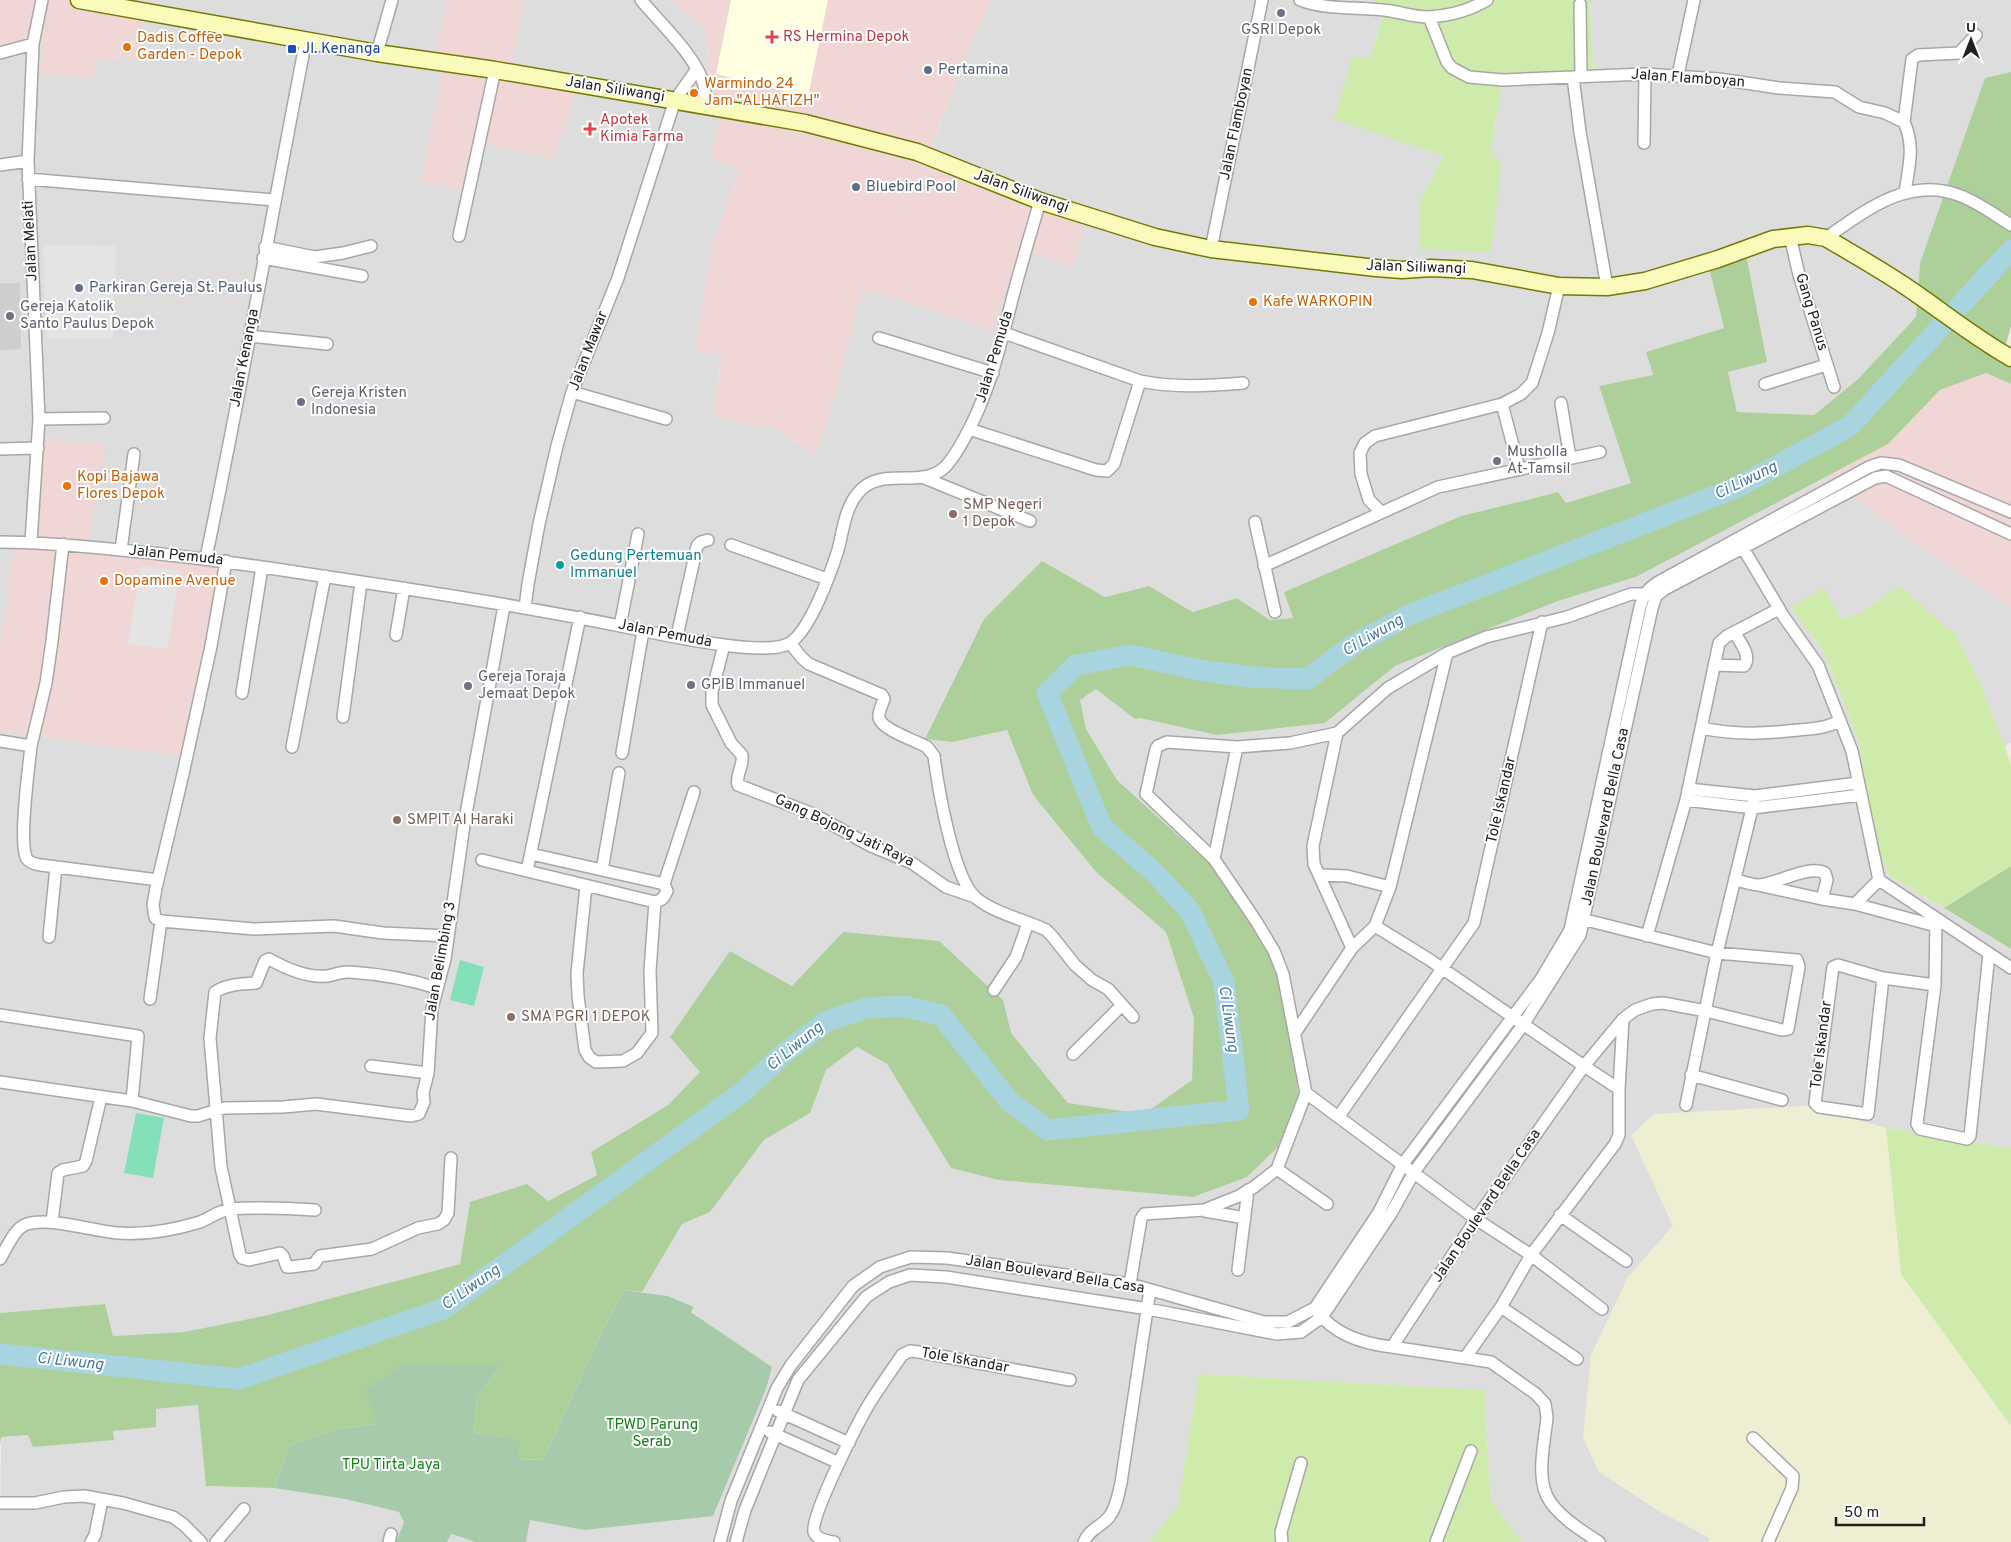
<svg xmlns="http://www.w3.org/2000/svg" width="2011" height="1542" font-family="Overpass,sans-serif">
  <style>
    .residential { fill: #dedddd }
    .commercial { fill: #f1d6d6 }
    .education { fill: #fffee1 }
    .religious { fill: #cecece }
    .farmland { fill: #eeefd2 }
    .grass { fill: #ceebac }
    .forest { fill: #add09b }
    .cemetery { fill: #a7caab }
    .pitch { fill: #84e0b9 }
    .parking { fill: #e4e4e4 }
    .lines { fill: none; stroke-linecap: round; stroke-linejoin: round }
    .river { stroke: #a7d4de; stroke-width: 21 }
    .street-casing { stroke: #a7a7a7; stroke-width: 14 }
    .secondary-casing { stroke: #727a04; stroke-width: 19 }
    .street { stroke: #fff; stroke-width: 11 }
    .secondary { stroke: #fafabb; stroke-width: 16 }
    .worship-dot { fill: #6b7280; stroke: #fff; stroke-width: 2 }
    .health-dot { fill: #e0444e; stroke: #fff; stroke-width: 2 }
    .food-dot { fill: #e8710a; stroke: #fff; stroke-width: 2 }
    .transit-dot { fill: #1a4fb4; stroke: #fff; stroke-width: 2 }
    .service-dot { fill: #5c6f8a; stroke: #fff; stroke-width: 2 }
    .education-dot { fill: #8d6e63; stroke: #fff; stroke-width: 2 }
    .culture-dot { fill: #0f9aa8; stroke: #fff; stroke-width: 2 }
    .labels { text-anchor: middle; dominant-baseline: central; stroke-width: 4; stroke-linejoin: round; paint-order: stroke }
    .worship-label { font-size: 15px; fill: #5b616d; stroke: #fff; text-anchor: start }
    .health-label { font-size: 15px; fill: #be3a42; stroke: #fff; text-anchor: start }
    .food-label { font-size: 15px; fill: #c56008; stroke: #fff; text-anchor: start }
    .transit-label { font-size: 15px; fill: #164399; stroke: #fff; text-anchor: start }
    .service-label { font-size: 15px; fill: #4e5e75; stroke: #fff; text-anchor: start }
    .street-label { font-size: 15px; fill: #202020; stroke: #fff }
    .education-label { font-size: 15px; fill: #785e54; stroke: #fff; text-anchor: start }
    .culture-label { font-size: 15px; fill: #0d838f; stroke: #fff; text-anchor: start }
    .park-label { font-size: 15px; fill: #0b8210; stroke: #fff }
    .water-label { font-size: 16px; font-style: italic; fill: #4477a2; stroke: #fff }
  </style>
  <rect width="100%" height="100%" fill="#f1ede6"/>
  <path class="residential" d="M146 0H673L706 31 709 71 704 98 723 102 740 167 713 245 694 351 722 354 712 416 775 429 815 454 839 381 862 288 992 328 1019 249 1073 265 928 157 965 56 991 0H1374L1382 17 1370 59 1335 119 1444 156 1420 201 1491 150 1503 76 1593 69 1590 0H2011V72L1985 79 1920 263 1916 317 1858 379 1814 415 1737 412 1728 372 1767 362 1747 259 1709 268 1724 328 1646 352 1653 375 1599 387 1632 483 1566 503 1557 492 1461 516 1284 592 1293 618 1270 620 1237 598 1194 612 1149 586 1105 597 1042 562 953 742 1007 730 1033 795 1096 872 1166 932 1195 1018 1192 1080 1144 1114 1068 1103 1010 1033 1003 1000 843 932 792 986 730 951 700 1072 668 1105 591 1152 597 1175 548 1201 470 1202 460 1264 268 1315 184 1332 113 1336 105 1304 0 1313V49L44 32 97 59 139 58Z
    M2011 384V743L2005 746 1980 683 1956 635 1900 586 1865 610 1841 620 1791 608 1822 648 1857 736 1877 846 1890 876 2011 949V1148L1886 1128 1804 1106 1673 1226 1628 1277 1600 1472 1659 1511 1710 1538 1708 1542H1521L1491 1501 1484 1390 1199 1374 1178 1507 1150 1542H526L530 1520 584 1530 772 1367 691 1311 694 1307 668 1296 642 1292 682 1224 710 1212 764 1140 810 1113 826 1070 857 1047 887 1064 951 1168 998 1180 1193 1197 1244 895 1117 780 1086 729 1079 700 1096 689 1135 718 1325 723 1395 666 1558 601 1636 577 1888 444Z
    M199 1405 206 1486 274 1488 345 1499 399 1512 404 1522 396 1542H0L1 1437 28 1435 113 1440 112 1431 156 1409Z
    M450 1534 475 1542H447Z"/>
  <path class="commercial" d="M0 0H146L139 58 97 59 94 77 40 74 43 32 0 49Z
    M447 0H518L524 3 511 70 580 79 553 159 481 143 468 192 420 180 445 63 433 58Z
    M673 0H991L965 56 928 156 1088 210 1073 266 1019 249 992 329 862 289 839 381 816 454 775 429 712 416 722 355 694 351 713 245 740 168 711 159 723 102 704 98 709 71 706 31Z
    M1986 373 2011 384V607L1917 544 1827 476 1888 444 1940 390Z
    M42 440 105 443 89 546 231 557 186 757 0 731V642L16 538 39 539Z"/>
  <path class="education" d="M731 0H828L808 97 716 74Z"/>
  <path class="religious" d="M0 283H20L21 349 0 350Z"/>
  <path class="farmland" d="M1804 1106 1886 1128 1901 1274 2011 1426V1542H1708L1710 1538 1659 1511 1599 1472 1583 1438 1591 1355 1628 1277 1673 1226 1631 1135 1654 1114Z"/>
  <path class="grass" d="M1374 0H1590L1593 69 1503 76 1491 150 1501 165 1491 252 1419 249 1420 201 1444 156 1334 119 1353 56 1370 59 1382 18Z
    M1900 586 1956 635 1980 683 2005 746 2011 766V866L1944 908 1890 876 1877 846 1857 736 1822 648 1791 608 1824 587 1841 620 1865 610Z
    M1886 1128 2011 1148V1426L1901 1274Z
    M1199 1374 1484 1390 1491 1501 1521 1542H1150L1178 1506Z"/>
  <path class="forest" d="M2011 72V326L2003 356 2011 361V384L1986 373 1940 390 1888 444 1636 577 1558 601 1395 666 1325 723 1217 735 1140 718 1135 719 1096 689 1080 700 1086 729 1117 780 1244 895 1284 964 1299 1102 1279 1146 1247 1177 1193 1197 998 1180 951 1168 887 1064 857 1047 826 1070 810 1113 764 1140 710 1212 682 1224 642 1292 624 1290 603 1329 543 1460 518 1459V1439L474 1433 477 1397 501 1366 376 1424 338 1429 290 1445 274 1488 206 1486 198 1405 156 1409V1427L113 1431 114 1440 33 1447 28 1435 1 1437 0 1446V1313L105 1304 113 1336 184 1332 268 1315 460 1264 470 1202 527 1184 548 1201 597 1175 591 1152 668 1105 700 1072 670 1037 730 951 792 986 843 932 939 941 1003 1000 1011 1033 1068 1103 1144 1114 1192 1080 1194 1018 1166 932 1096 872 1033 795 1007 730 953 742 925 739 984 619 1042 561 1105 597 1149 586 1193 612 1237 598 1270 620 1293 618 1284 592 1461 516 1558 492 1566 503 1631 483 1599 386 1653 375 1646 352 1724 328 1709 268 1747 259 1767 362 1728 372 1737 412 1814 415 1858 379 1916 317 1920 263 1985 78Z
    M2011 866V949L1944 908Z"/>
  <path class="cemetery" d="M624 1290 668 1296 694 1307 691 1312 772 1367 766 1389 713 1516 584 1530 530 1520 526 1542H475L451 1534 447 1542H396L404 1522 399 1512 345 1499 274 1488 290 1445 338 1429 376 1424 366 1390 405 1364 501 1366 477 1397 474 1433 519 1439 518 1459 543 1460 603 1329Z"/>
  <path class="pitch" d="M460 960 484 967 474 1006 450 1000Z
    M136 1113 164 1118 153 1178 124 1173Z"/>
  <path class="parking" d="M43 245 116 246 113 339H46Z
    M141 566 180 571 167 649 128 644Z"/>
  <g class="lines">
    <path class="river" d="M0 1354 239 1379 443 1309 744 1091 783 1054 827 1021 867 1008 903 1006 941 1015 1010 1102 1048 1130 1239 1110 1224 982 1190 911 1154 872 1102 827 1047 693 1076 665 1131 655 1199 670 1250 677 1307 679 1353 645 1409 615 1738 487 1850 426 2011 250"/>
    <defs>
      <path id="street" d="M641 0C660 23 696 56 704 85 706 91 705 97 704 104
        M1300 0C1328 11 1361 6 1391 11 1403 13 1415 17 1428 17 1448 16 1470 10 1487 0
        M1580 4 1581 76
        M1429 17 1447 62 1452 68 1469 77 1503 80 1645 74 1719 79 1779 88 1835 92 1859 107 1885 113 1904 122C1915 146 1909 166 1905 192
        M0 53 33 44
        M377 53 392 0
        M1678 75 1694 0
        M1573 77 1580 132 1607 287
        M1904 122 1912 59 1918 55 1959 53 1976 35
        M1644 143 1645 74
        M0 165 28 161
        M28 179 274 200
        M459 236 495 70
        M1790 236 1799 275 1834 387
        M1826 238C1866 210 1910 175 1961 196 1979 203 1995 215 2011 225
        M265 247 315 257 343 253 371 246
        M1211 249 1262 0
        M263 258 362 276
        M1004 333 1140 381C1175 388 1208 386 1243 383
        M250 336 327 344
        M879 338 993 373
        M1765 384 1826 365
        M572 392 666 419
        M1561 403 1570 458
        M1502 404 1519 468
        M39 419 104 418
        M969 429 1096 470 1107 471 1114 464 1140 381
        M0 449 38 448
        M922 477 1030 521
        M1381 512 1369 500 1361 474 1360 453 1365 443 1375 436 1502 404 1521 394 1532 383 1535 374 1548 333 1559 286
        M1255 522 1275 612
        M0 542C41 542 81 546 121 550 186 556 251 565 315 575 422 591 529 607 635 629 665 635 763 657 788 644 809 634 831 572 838 550 843 531 845 508 858 493 880 465 921 490 945 467 953 459 959 448 964 439 990 393 1001 342 1014 292 1022 262 1031 232 1040 201
        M31 542 39 419 28 161 33 44 42 0
        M1740 543 1784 617 1818 665 1852 751 1879 880 2011 968
        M731 545 827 579
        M121 550 134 454
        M206 558C242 386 272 213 306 40
        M226 561 211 646 183 774 156 888 153 905 155 918 161 921 254 929 334 926 383 933 448 936
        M1264 566 1438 487 1600 452
        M525 608 528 584 539 524 557 446 572 392 618 278 675 100 697 69
        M620 626 638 534
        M396 635 404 588
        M677 636 697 546 701 542 708 540
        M790 643 802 658 809 664 882 695 884 699C882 705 878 712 879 718 882 730 917 741 927 747L934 756C938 787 953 878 976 898 996 914 1023 919 1046 930L1052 936 1075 965 1092 980 1108 989 1133 1017
        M724 645 712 692V705L731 743 742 755C744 766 735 775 738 785L813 814 871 846 912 863 946 887 975 897
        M1714 665 1744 666C1752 656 1740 642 1734 632
        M242 693 262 567
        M343 717 361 582
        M1701 728C1736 735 1762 734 1798 730 1812 729 1827 728 1839 721
        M1337 733 1313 846 1314 864 1352 948
        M0 741 31 746 46 683 52 641 63 544
        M31 746C29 766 18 844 27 859 31 864 36 864 41 865L158 880
        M292 747 325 576
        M622 753 643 631
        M1688 789 1755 796 1858 783
        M1686 800 1753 808 1861 795
        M531 854 664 884
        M1214 859 1237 747
        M482 860 527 871 580 617
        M602 870 619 773
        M527 871 655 902C662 900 664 898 667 891L664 884 694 792
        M1321 875 1347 876 1390 887
        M1735 880C1742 881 1752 885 1759 885 1777 884 1809 864 1825 873L1827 880 1822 899 1758 885
        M1879 880 1855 904 1936 926
        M586 886 577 973 578 996 585 1050 589 1057 596 1062 623 1061 637 1053 652 1033 650 971 655 902
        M1822 899 1855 904
        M1936 919 1935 985 1917 1124 1920 1129 1967 1139 1970 1136 1989 954
        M1647 936 1686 800 1719 643 1727 636 1779 609
        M49 937 56 867
        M1883 978 1868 1114 1819 1107 1815 1103 1833 967 1838 965 1883 978 1935 985
        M437 988C409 979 379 974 350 972 341 971 335 975 327 976 308 978 285 968 269 959L265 961 256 983C242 984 227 984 215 992L210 1038 221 1167 240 1255 242 1258 249 1260 280 1253 283 1256 287 1267H291L314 1264 320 1256 372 1249 418 1228 438 1224 444 1220 448 1213 451 1158
        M994 990 1016 957 1028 923
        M150 999 161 921
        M0 1015 138 1036 132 1101
        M1295 1033 1352 948 1375 926 1390 887 1447 653
        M1073 1054 1122 1005
        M371 1066 428 1073
        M1691 1075 1782 1100
        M0 1082 132 1101 191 1116H198L224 1108 283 1107 316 1104 411 1116 419 1114 424 1102 423 1093 428 1073 432 1008 445 959 464 825 504 606
        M1619 1089 1623 1019
        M1306 1093 1476 1219 1531 1255 1602 1309
        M1686 1105 1717 953 1755 796
        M1339 1116 1474 923 1542 622
        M1277 1169 1327 1204
        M1205 1211 1245 1218
        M1560 1215 1626 1261
        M52 1222 58 1173 63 1170 83 1166 86 1161 101 1097
        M0 1259C7 1248 14 1228 27 1224 51 1217 92 1231 117 1233 145 1235 174 1230 200 1222 210 1218 220 1210 231 1209 259 1207 288 1208 315 1210
        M1238 1270 1248 1190
        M1130 1284 1141 1219 1144 1214 1204 1210 1239 1196 1254 1187 1277 1169 1306 1093 1283 974 1274 951 1256 921 1214 859 1146 794 1156 749 1158 746 1167 742 1237 747 1290 743 1337 733 1388 688 1447 653 1486 637 1567 617 1631 594H1650
        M1501 1307 1577 1359
        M1318 1312C1335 1335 1365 1344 1392 1347L1476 1219 1584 1066 1430 960 1375 926
        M1392 1347 1465 1358 1501 1307 1531 1255 1615 1144 1619 1135V1089L1584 1066 1623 1019 1635 1010 1652 1004 1663 1003 1706 1011 1782 1030 1788 1029 1799 967 1797 960 1717 953 1578 918
        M1465 1358 1491 1362 1536 1394 1545 1404 1547 1417C1545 1442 1534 1481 1551 1503 1563 1519 1582 1531 1599 1542
        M778 1411 849 1443
        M770 1432 839 1463
        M1753 1438 1793 1476 1792 1488 1768 1542
        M0 1503H35L64 1497 84 1496 123 1503 173 1517 184 1525 201 1542
        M91 1542 95 1535 102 1500
        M216 1542 244 1509
        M389 1542 391 1534
        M720 1542 731 1501 777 1388 791 1365 853 1286 880 1267 911 1257 947 1258 1130 1284 1264 1322H1288L1315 1308 1379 1212 1403 1164 1541 979 1570 930 1640 607C1644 593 1649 587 1662 580L1869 467 1881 463 1899 465 2011 512
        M736 1542 745 1510 798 1380 866 1297 889 1282 910 1275 946 1277 1148 1309 1277 1334 1301 1332 1322 1317 1392 1212 1414 1172 1523 1025 1580 935 1652 608 1656 596 1665 589 1875 478 1886 476 2011 534
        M834 1542C827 1541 817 1540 814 1532 810 1517 856 1427 866 1409 877 1390 890 1373 902 1355L910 1351 919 1352 1070 1380
        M1084 1542C1089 1529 1101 1527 1109 1517 1117 1507 1118 1494 1121 1483L1150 1290
        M1282 1542 1281 1532 1301 1463
        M1436 1542 1471 1451"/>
      <path id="secondary" d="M79 0 377 53 495 70 805 123 917 152 1040 201 1155 237 1211 249 1376 268 1402 270 1431 268 1472 270 1559 286 1607 287 1645 281 1718 259 1773 239 1808 235 1826 238C1858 257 1891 275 1921 297 1951 318 1979 340 2011 358"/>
    </defs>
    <use href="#street" class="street-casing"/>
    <use href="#secondary" class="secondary-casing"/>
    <use href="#street" class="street"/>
    <use href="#secondary" class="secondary"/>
  </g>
  <g class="worship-dot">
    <circle cx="1281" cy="13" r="5"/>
    <circle cx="10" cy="316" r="5"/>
    <circle cx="301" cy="402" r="5"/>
    <circle cx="1497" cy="461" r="5"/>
    <circle cx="691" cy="685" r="5"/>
    <circle cx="468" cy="686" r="5"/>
  </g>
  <g class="health-dot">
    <path d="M769.5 29.5h5v5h5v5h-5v5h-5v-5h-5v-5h5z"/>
    <path d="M587.5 121.5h5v5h5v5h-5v5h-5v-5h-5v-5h5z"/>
  </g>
  <g class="food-dot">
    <circle cx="127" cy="47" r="5"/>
    <circle cx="694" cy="93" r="5"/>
    <circle cx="1253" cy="302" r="5"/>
    <circle cx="67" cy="486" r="5"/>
    <circle cx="104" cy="581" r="5"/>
  </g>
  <rect class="transit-dot" x="287" y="44" width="10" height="10" rx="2.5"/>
  <g class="service-dot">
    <circle cx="928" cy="70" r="5"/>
    <circle cx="856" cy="187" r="5"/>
    <circle cx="79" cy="288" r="5"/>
  </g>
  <g class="education-dot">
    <circle cx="953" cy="514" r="5"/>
    <circle cx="397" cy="820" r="5"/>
    <circle cx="511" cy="1017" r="5"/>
  </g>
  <circle class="culture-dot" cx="560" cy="565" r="5"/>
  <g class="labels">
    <g class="worship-label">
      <text x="1281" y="30" text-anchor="middle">GSRI Depok</text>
      <text x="20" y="307">Gereja Katolik<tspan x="20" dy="17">Santo Paulus Depok</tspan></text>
      <text x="311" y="393">Gereja Kristen<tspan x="311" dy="17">Indonesia</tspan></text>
      <text x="1507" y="452">Musholla<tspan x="1507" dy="17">At-Tamsil</tspan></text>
      <text x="478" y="677">Gereja Toraja<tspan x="478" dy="17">Jemaat Depok</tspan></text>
      <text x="701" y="685">GPIB Immanuel</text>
    </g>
    <g class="health-label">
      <text x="783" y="37">RS Hermina Depok</text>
      <text x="600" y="120">Apotek<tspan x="600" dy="17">Kimia Farma</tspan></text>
    </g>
    <g class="food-label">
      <text x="137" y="38">Dadis Coffee<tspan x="137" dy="17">Garden - Depok</tspan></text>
      <text x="704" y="84">Warmindo 24<tspan x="704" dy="17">Jam "ALHAFIZH"</tspan></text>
      <text x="1263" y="302">Kafe WARKOPIN</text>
      <text x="77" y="477">Kopi Bajawa<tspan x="77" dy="17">Flores Depok</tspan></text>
      <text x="114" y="581">Dopamine Avenue</text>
    </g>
    <g class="transit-label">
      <text x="302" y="49">Jl. Kenanga</text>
    </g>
    <g class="service-label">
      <text x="938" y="70">Pertamina</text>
      <text x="866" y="187">Bluebird Pool</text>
      <text x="89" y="288">Parkiran Gereja St. Paulus</text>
    </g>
    <g class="street-label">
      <text transform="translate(1688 79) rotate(4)">Jalan Flamboyan</text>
      <text transform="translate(615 90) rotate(9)">Jalan Siliwangi</text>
      <text transform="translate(1237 124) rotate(-78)">Jalan Flamboyan</text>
      <text transform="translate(1021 192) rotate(20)">Jalan Siliwangi</text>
      <text transform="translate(31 241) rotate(-93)">Jalan Melati</text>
      <text transform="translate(1416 268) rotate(2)">Jalan Siliwangi</text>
      <text transform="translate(1811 312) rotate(73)">Gang Panus</text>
      <text transform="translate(589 351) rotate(-69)">Jalan Mawar</text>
      <text transform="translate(995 357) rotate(-73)">Jalan Pemuda</text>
      <text transform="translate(245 358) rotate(-79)">Jalan Kenanga</text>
      <text transform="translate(176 556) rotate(6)">Jalan Pemuda</text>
      <text transform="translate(665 634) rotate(11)">Jalan Pemuda</text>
      <text transform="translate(1502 800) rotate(-77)">Tole Iskandar</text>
      <text transform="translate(1606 817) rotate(-78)">Jalan Boulevard Bella Casa</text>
      <text transform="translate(844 831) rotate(25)">Gang Bojong Jati Raya</text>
      <text transform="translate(441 961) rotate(-80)">Jalan Belimbing 3</text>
      <text transform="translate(1822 1045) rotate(-83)">Tole Iskandar</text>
      <text transform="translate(1487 1206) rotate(-56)">Jalan Boulevard Bella Casa</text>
      <text transform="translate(1055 1275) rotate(9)">Jalan Boulevard Bella Casa</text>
      <text transform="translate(965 1361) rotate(10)">Tole Iskandar</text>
    </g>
    <g class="education-label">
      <text x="963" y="505">SMP Negeri<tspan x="963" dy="17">1 Depok</tspan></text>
      <text x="407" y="820">SMPIT Al Haraki</text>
      <text x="521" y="1017">SMA PGRI 1 DEPOK</text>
    </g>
    <g class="culture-label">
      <text x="570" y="556">Gedung Pertemuan<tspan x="570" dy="17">Immanuel</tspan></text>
    </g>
    <g class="park-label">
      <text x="652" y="1425">TPWD Parung<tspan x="652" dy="17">Serab</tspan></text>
      <text x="391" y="1465">TPU Tirta Jaya</text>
    </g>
    <g class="water-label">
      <text transform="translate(1746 481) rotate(-26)">Ci Liwung</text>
      <text transform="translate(1373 636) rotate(-30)">Ci Liwung</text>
      <text transform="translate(1228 1019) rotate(82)">Ci Liwung</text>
      <text transform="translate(795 1047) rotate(-39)">Ci Liwung</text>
      <text transform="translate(471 1288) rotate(-35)">Ci Liwung</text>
      <text transform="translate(70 1362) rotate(6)">Ci Liwung</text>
    </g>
  </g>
  <g transform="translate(1971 40)" stroke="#ffffff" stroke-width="4" paint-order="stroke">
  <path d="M0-4L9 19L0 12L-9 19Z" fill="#202020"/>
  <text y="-8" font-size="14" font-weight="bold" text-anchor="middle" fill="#202020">U</text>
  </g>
  <path d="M1836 1517v8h88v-8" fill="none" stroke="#202020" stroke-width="2.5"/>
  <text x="1844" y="1517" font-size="15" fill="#202020" stroke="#ffffff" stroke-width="4" paint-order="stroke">50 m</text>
</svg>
